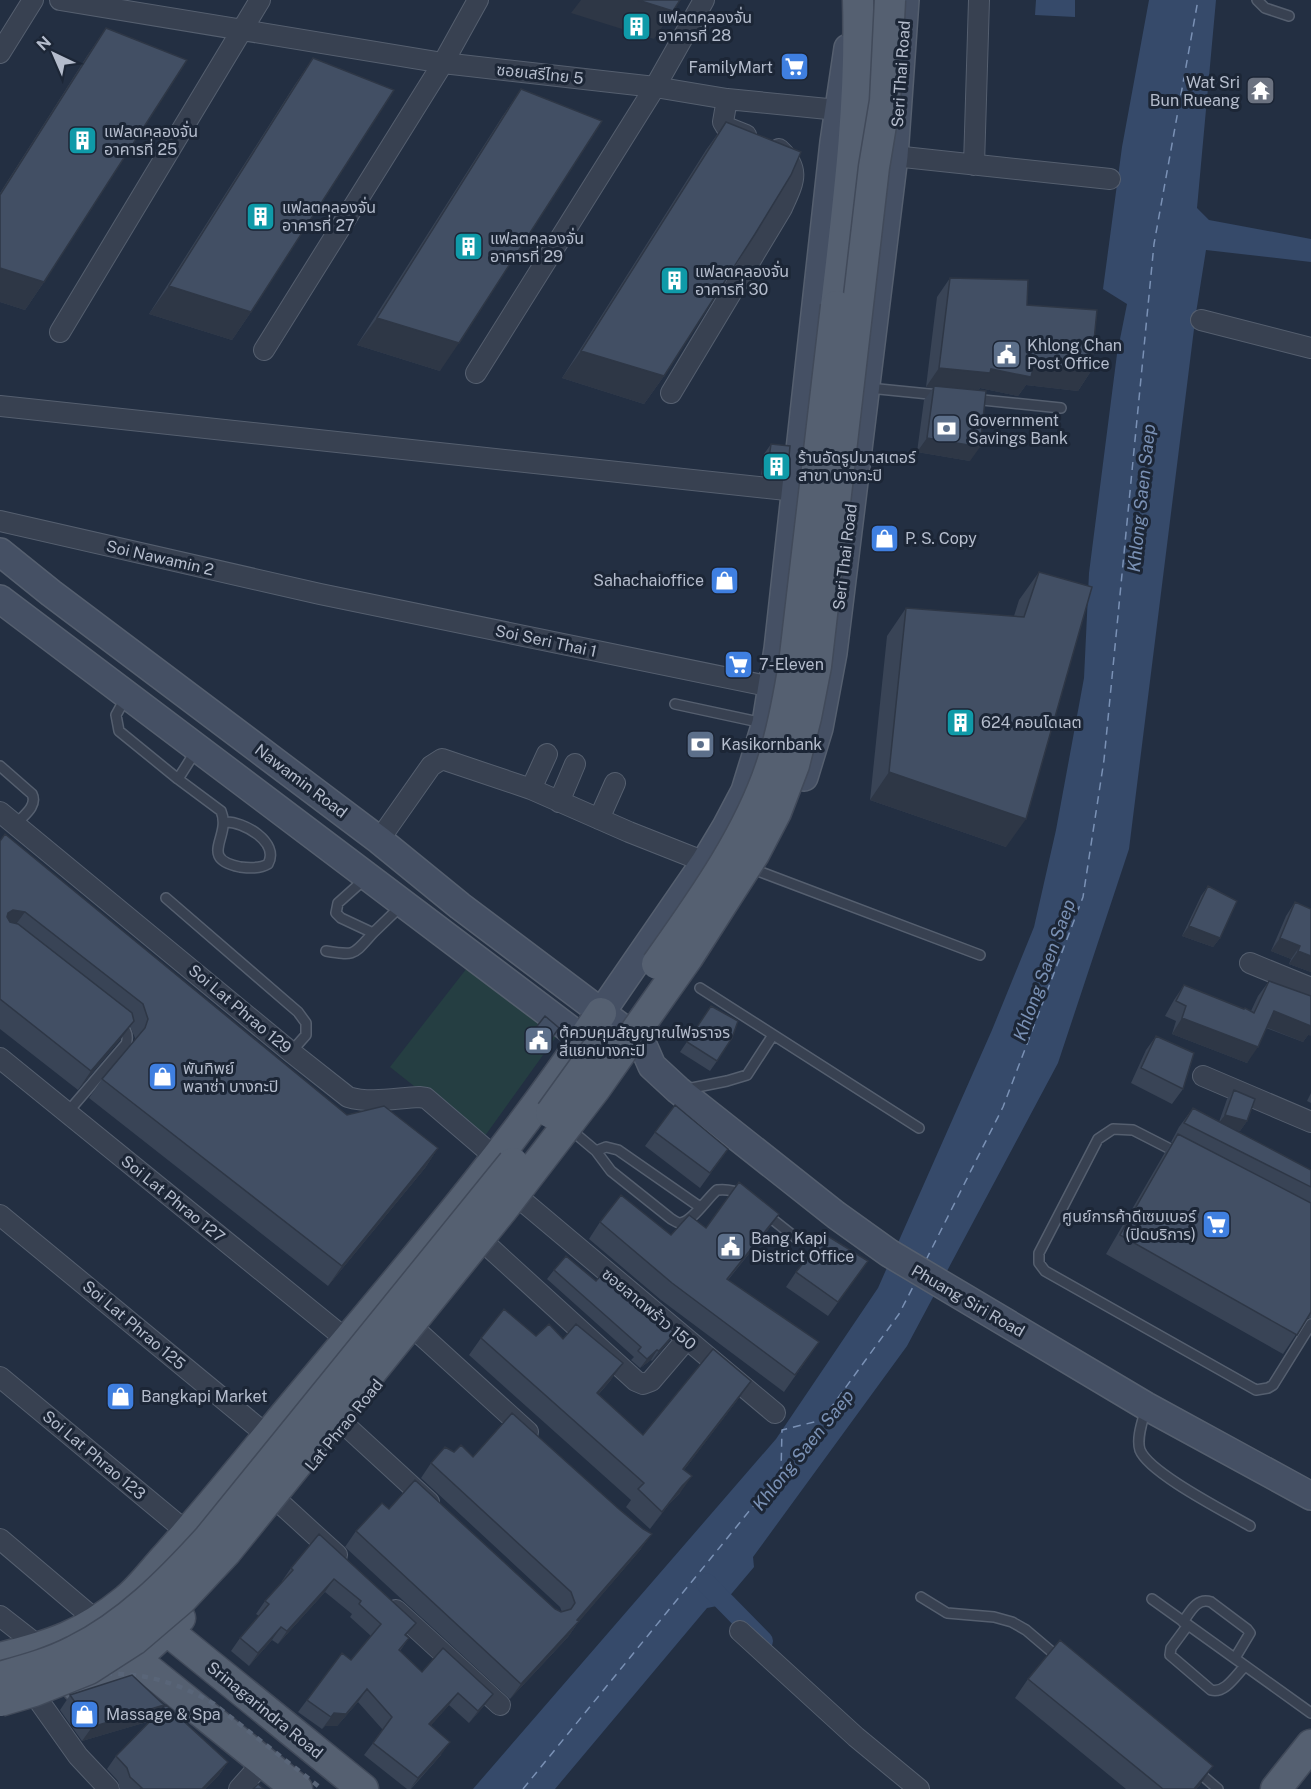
<svg xmlns="http://www.w3.org/2000/svg" width="1311" height="1789" font-family="'Public Sans','Noto Sans Thai',sans-serif">
  <style>
    .green { fill: #253e42 }
    .water { fill: #364a6a }
    .lines { fill: none; stroke-linecap: round; stroke-linejoin: round }
    .canal { stroke: #364a6a; stroke-width: 20 }
    .ferry { stroke: #7a91b5; stroke-width: 1.5; stroke-dasharray: 8 6; stroke-linecap: butt }
    .lane-casing { stroke: #555f6f; stroke-width: 12 }
    .street-casing { stroke: #555f6f; stroke-width: 22 }
    .secondary-casing { stroke: #555f6f; stroke-width: 30 }
    .primary-casing { stroke: #414a5a; stroke-width: 33 }
    .lane { stroke: #384151; stroke-width: 9 }
    .street { stroke: #384151; stroke-width: 20 }
    .secondary { stroke: #455064; stroke-width: 27 }
    .primary { stroke: #556071; stroke-width: 30 }
    .rail { stroke: #596578; stroke-width: 4.5; stroke-dasharray: 6 6; stroke-linecap: butt }
    .primary-bridge-casing { stroke: #414a5a; stroke-width: 33; stroke-linecap: butt }
    .primary-bridge { stroke: #556071; stroke-width: 30 }
    .wall { fill: #394456 }
    .shaded-wall { fill: #2e3746 }
    .building { fill: #424f64; stroke: #2e3746; stroke-width: 1.5 }
    .labels { text-anchor: middle; dominant-baseline: central; stroke-width: 6; stroke-linejoin: round; paint-order: stroke }
    .poi-label { font-size: 16px; fill: #b4bccc; stroke: #1c2636; text-anchor: start }
    .street-label { font-size: 16px; fill: #b4bccc; stroke: #1c2636 }
    .water-label { font-size: 18px; font-style: italic; fill: #7a91b5; stroke: #1c2636 }
  </style>
  <rect width="100%" height="100%" fill="#232f42"/>
  <path class="green" d="M467 968 556 1037 482 1140 390 1067Z"/>
  <path class="water" d="M1036 0H1075V17L1035 15Z
    M1149 0H1216L1197 208 1209 220 1311 239V262L1206 250 1196 313 1129 849 1058 1063 907 1346 753 1557 754 1567 722 1605 707 1608 555 1789H473L776 1439 878 1288 992 1030 1034 927 1056 830 1084 678 1089 573 1117 354 1127 304 1103 289 1122 147Z"/>
  <g class="lines">
    <path class="canal" d="M706 1583 763 1641"/>
    <path class="ferry" d="M926 1260 1003 1107 1083 897 1104 760 1154 244 1198 0
      M523 1789 781 1472 782 1430 822 1420 899 1314 915 1283"/>
    <defs>
      <path id="lane" d="M1257 0 1265 8 1289 16
        M869 388 939 395
        M973 399 1061 408
        M126 697 116 715 119 731 178 779 197 749
        M675 704 763 723
        M0 766 32 794C38 806 23 816 16 824
        M178 779 221 811C232 837 197 858 240 867 249 868 260 869 268 864 280 842 243 821 225 822
        M758 871 980 955
        M366 878 338 903 336 913 341 918 373 933 402 905
        M166 898 298 1012 306 1023V1035L291 1052
        M326 951C356 956 353 955 373 933
        M700 988 919 1128
        M687 1089 727 1081 747 1075 773 1035
        M67 1113 126 1044C129 1036 126 1029 120 1023
        M577 1135 596 1151 611 1171 670 1218C671 1219 678 1223 679 1223 691 1224 708 1197 717 1190 726 1189 734 1190 742 1195
        M596 1151 606 1147 618 1150 700 1207
        M1178 1153 1133 1130 1113 1129 1098 1139 1039 1253V1263L1045 1271 1256 1390 1268 1388 1273 1385 1311 1324
        M767 1215 796 1238
        M1146 1408C1143 1420 1136 1438 1140 1450 1149 1473 1226 1512 1250 1526
        M921 1597 947 1613 994 1617 1012 1622 1026 1630 1059 1658
        M1152 1599 1311 1713
        M1183 1622C1190 1612 1197 1597 1211 1602L1247 1629 1250 1633 1235 1658
        M1188 1625 1171 1648 1170 1655 1211 1690C1225 1694 1236 1675 1245 1666
        M1197 1771 1218 1789"/>
      <path id="street" d="M60 0 443 63 655 87 727 99 838 110
        M0 53 33 0
        M727 99 723 122 726 127 746 135
        M894 156 1110 179
        M974 165 979 0
        M1201 320 1311 348
        M60 332 260 0
        M264 350 443 63 478 0
        M476 373 655 87 704 0
        M671 393 782 208C793 183 802 170 779 149
        M0 406 796 491
        M0 521 320 594 772 687
        M531 789 547 754
        M559 802 575 764
        M0 812 291 1052 348 1097C371 1104 396 1098 419 1097L426 1098 496 1158
        M599 819 615 783
        M379 840 431 766 442 759 531 789 629 832 705 862
        M1250 963 1311 988
        M0 1058 347 1340
        M1203 1076 1311 1122
        M525 1203 775 1413
        M0 1215 268 1436
        M489 1247 636 1381 643 1384 651 1381 686 1340
        M419 1333 528 1432
        M0 1377 188 1533
        M344 1424 429 1502
        M280 1503 337 1555
        M0 1539 98 1622
        M396 1610 500 1705
        M0 1616 41 1648
        M740 1631 856 1737 919 1789
        M39 1701 78 1756 109 1789
        M239 1789 263 1762"/>
      <path id="secondary" d="M0 552 51 593 379 840 460 906 642 1043 652 1066 678 1090 836 1215 889 1253 1146 1406 1311 1496
        M0 599 584 1040 601 1049
        M804 777 819 728 833 653 894 156 905 0
        M601 1013 705 862 726 827 745 791 766 723 778 649 834 142 848 48"/>
      <path id="primary" d="M836 306C848 204 861 103 858 0
        M153 1619 363 1789
        M121 1645 135 1659 297 1789
        M0 1658C53 1645 83 1635 126 1600 141 1588 153 1571 166 1557 207 1511 246 1463 285 1415 393 1285 508 1154 601 1013
        M77 1687 105 1676 135 1659 180 1618
        M1276 1789 1311 1745"/>
    </defs>
    <use href="#lane" class="lane-casing"/>
    <use href="#street" class="street-casing"/>
    <use href="#secondary" class="secondary-casing"/>
    <use href="#primary" class="primary-casing"/>
    <use href="#lane" class="lane"/>
    <use href="#street" class="street"/>
    <use href="#secondary" class="secondary"/>
    <use href="#primary" class="primary"/>
    <path class="rail" d="M0 1692C80 1672 139 1659 214 1704L322 1789"/>
    <defs>
      <path id="primary-bridge" d="M657 964C701 902 752 831 774 757 783 727 789 695 794 664L836 306
        M551 1113 605 1038
        M0 1677C25 1670 51 1663 74 1651 127 1625 170 1581 209 1538L513 1163
        M0 1701 34 1691 89 1669 134 1640 182 1599 226 1552 502 1210 595 1089 688 957 754 854 776 812 794 765 806 717 816 666 874 167 885 101 890 0"/>
    </defs>
    <use href="#primary-bridge" class="primary-bridge-casing"/>
    <use href="#primary-bridge" class="primary-bridge"/>
  </g>
  <path class="wall" d="M106 28 44 282 25 310 0 302V193L87 56Z
    M313 58 251 312 232 340 149 314 294 86Z
    M521 89 440 371 357 345 502 117Z
    M726 122 664 376 644 404 562 378 706 150Z
    M950 278 1027 305 1091 371 1078 391 1026 385 1018 396 980 388 978 391 970 461 917 452 924 400 933 388 926 387 937 297Z
    M771 444 781 477 761 475 764 454Z
    M1039 572 1006 847 870 800 887 636 906 608 1014 616 1019 600Z
    M0 841 347 1115 438 1148 425 1168 328 1286 89 1098 102 1079 134 1042 135 1038 130 1026 120 1040 78 1090 0 1029Z
    M1208 886 1220 938 1213 947 1182 936 1201 896Z
    M1295 902 1310 912 1311 972 1289 964 1291 959 1271 951 1286 916Z
    M1269 981 1308 1035 1303 1042 1266 1028 1247 1063 1172 1034 1176 1021 1165 1016 1174 1000 1184 985 1244 1009 1251 1011 1258 996Z
    M711 1006 717 1061 710 1071 680 1052Z
    M559 1028 540 1055 524 1044 530 1035Z
    M1156 1036 1183 1089 1172 1104 1131 1083 1146 1050Z
    M1234 1090 1247 1121 1240 1131 1230 1128 1311 1170V1318H1307L1283 1354 1106 1254 1164 1154 1172 1142H1171L1179 1127 1193 1108 1219 1122 1227 1099Z
    M1311 1093V1103L1307 1101Z
    M675 1105 728 1149 700 1188 645 1146Z
    M779 1214 768 1230 728 1280 819 1342 784 1392 661 1300 589 1239 600 1222 671 1235Z
    M868 1261 828 1316 786 1287 796 1272Z
    M554 1270 668 1343 652 1361 651 1360 640 1368 631 1360 634 1357 547 1279Z
    M536 1336 563 1339 611 1380 598 1395 643 1435 751 1381 739 1398 684 1470 680 1493 670 1503 650 1529 626 1507 631 1500 469 1355 481 1338Z
    M454 1452 473 1457 641 1549 579 1621 568 1637 510 1699 345 1547 356 1531 389 1509 555 1609 562 1612 560 1607 421 1478 431 1463Z
    M319 1534 409 1638 400 1651 422 1672 484 1706 469 1723 449 1705 431 1725 441 1755 411 1789H407L364 1755 383 1730 358 1702 337 1726H325L322 1729 298 1712 307 1700 351 1660 371 1636 350 1617 352 1614 325 1592 278 1644 272 1640 249 1666 231 1651 240 1638 259 1616 256 1614 265 1601 283 1582 282 1581 291 1568Z
    M1028 1679 1200 1785 1196 1789H1126L1015 1698Z
    M70 1695 160 1711 228 1762 219 1775 205 1789H120L118 1781 107 1769 116 1756 150 1721 82 1741 60 1710Z"/>
  <path class="shaded-wall" d="M581 0H638L673 11 654 39 571 13Z
    M0 268 44 282 25 310 0 302Z
    M169 286 251 312 232 340 149 314Z
    M377 318 459 343 440 371 357 345Z
    M581 351 664 376 644 404 562 378Z
    M1034 365 1091 371 1078 391 1026 385 1018 396 980 388 977 392 934 386 933 388 926 387 939 368 991 369Z
    M927 438 980 447 970 461 917 452Z
    M768 465 788 468 781 477 761 475Z
    M889 772 1026 819 1006 847 870 800Z
    M13 910 25 912 11 931 0 929 8 913Z
    M1189 926 1220 938 1213 947 1182 936Z
    M1280 938 1300 946 1291 959 1271 951Z
    M1298 951 1311 956V972L1289 964Z
    M1274 1011 1311 1026V1036L1308 1035 1303 1042 1263 1026Z
    M1182 1018 1258 1047 1247 1063 1172 1034Z
    M134 1021 120 1040 78 1090 91 1071Z
    M1225 1115 1247 1121 1240 1131 1218 1124Z
    M438 1148 425 1168 328 1286 342 1266Z
    M779 1214 768 1230 715 1295 727 1279Z
    M675 1333 668 1343 652 1361 659 1351Z
    M657 1350 651 1360 640 1368 647 1359Z
    M623 1363 611 1380 584 1410 597 1393Z
    M751 1381 739 1398 671 1487 683 1469Z
    M692 1476 680 1493 670 1503 650 1529 682 1486Z
    M652 1534 641 1549 578 1623 579 1621 568 1637 510 1699 521 1684Z
    M334 1579 325 1592 278 1644 287 1631Z
    M281 1627 272 1640 249 1666 258 1653Z
    M367 1689 358 1702 337 1726H325L322 1729 334 1713Z
    M458 1693 449 1705 421 1737 429 1724Z
    M493 1694 484 1706 469 1723 478 1711Z
    M164 1705 154 1720 82 1741 92 1727Z
    M450 1742 441 1755 410 1789 418 1778Z
    M228 1762 219 1775 205 1789H202Z
    M1213 1766 1200 1785 1196 1789H1194Z"/>
  <path class="building" d="M638 0H680L673 11Z
    M106 28 187 60 44 282 0 268V195Z
    M313 58 394 90 251 312 169 286Z
    M521 89 602 121 459 343 377 318Z
    M726 122 801 152 791 175 755 234 664 376 581 351Z
    M950 278 1028 280 1027 305 1097 310 1091 371 1034 365 1031 377 991 369 990 373 939 368Z
    M934 386 986 391 980 447 927 438Z
    M771 444 790 446 788 468 768 465Z
    M1039 572 1092 587 1026 819 889 772 906 608 1024 617Z
    M5 834 347 1115 384 1106 438 1148 342 1266 102 1079 145 1028 148 1019 143 1004 25 912 13 910 8 913 7 917 10 922 18 924 132 1013 134 1021 91 1071 0 999V841Z
    M1208 886 1237 901 1220 938 1189 926Z
    M1295 902 1311 909V956L1298 951 1300 946 1280 938Z
    M1269 981 1311 996V1026L1274 1011 1258 1047 1182 1018 1186 1006 1176 1001 1184 985 1244 1009 1245 1008 1254 1013Z
    M711 1006 738 1021 732 1038 717 1061 687 1042Z
    M545 1016 559 1028 547 1045 530 1035Z
    M1156 1036 1194 1053 1183 1089 1141 1068Z
    M1234 1090 1255 1099 1247 1121 1225 1115Z
    M675 1105 728 1149 710 1173 655 1132Z
    M1193 1108 1311 1170V1187L1184 1123Z
    M1178 1134 1311 1203V1312L1297 1335 1120 1235Z
    M739 1182 779 1214 727 1279 819 1342 795 1375 672 1283 600 1222 621 1195 671 1235 689 1215 706 1228Z
    M826 1235 868 1261 838 1302 796 1272Z
    M566 1256 596 1281 603 1273 626 1294 628 1292 675 1333 659 1351 657 1350 647 1359 638 1351 641 1347 554 1270Z
    M504 1309 536 1336 549 1324 563 1339 576 1324 623 1363 597 1393 643 1435 713 1349 751 1381 683 1469 692 1476 682 1486 662 1512 638 1489 644 1483 481 1338Z
    M512 1413 620 1510 643 1529 652 1534 577 1620 579 1621 521 1684 356 1531 382 1503 389 1509 415 1480 555 1609 561 1612 571 1609 575 1603 571 1592 431 1463 445 1447 454 1452 461 1445 473 1457Z
    M319 1534 416 1623 405 1635 409 1638 399 1650 422 1672 443 1648 493 1694 478 1711 458 1693 429 1724 450 1742 418 1778 373 1743 392 1717 367 1689 346 1714 334 1713 331 1717 307 1700 342 1653 351 1660 381 1624 359 1604 361 1601 334 1579 287 1631 281 1627 258 1653 240 1638 269 1604 265 1601 293 1570 291 1568Z
    M1060 1640 1213 1766 1194 1789H1163L1028 1679Z
    M132 1675 164 1705 92 1727 70 1695Z
    M166 1705 228 1762 202 1789H140L142 1788 130 1777 127 1768 116 1756Z
    M258 1784 264 1789H253Z"/>
  <defs>
    <symbol id="building-square" viewBox="-11 -11 22 22"><rect x="-9" y="-9" width="18" height="18" rx="4" fill="#0f9aa8" stroke="#1c2636"/><path d="M-4-6H4V6H1V3H-1V6H-4ZM-2.5-4.3h1.7v1.8h-1.7ZM.8-4.3h1.7v1.8H.8ZM-2.5-1h1.7V.8h-1.7ZM.8-1h1.7V.8H.8Z" fill="#fff"/></symbol>
    <symbol id="supermarket-square" viewBox="-11 -11 22 22"><rect x="-9" y="-9" width="18" height="18" rx="4" fill="#3f7fe0" stroke="#1c2636"/><path d="M-6-5.5h2.5l.6 2H6L4.5 2H-2.5L-4.4-4H-6ZM-1.5 3.2a1.3 1.3 0 1 0 .1 0ZM3 3.2a1.3 1.3 0 1 0 .1 0Z" fill="#fff"/></symbol>
    <symbol id="temple-square" viewBox="-11 -11 22 22"><rect x="-9" y="-9" width="18" height="18" rx="4" fill="#6b7280" stroke="#1c2636"/><path d="M0-6L5-2H3V0L6.5 2.5H4V6H1.5V3h-3V6H-4V2.5H-6.5L-3 0V-2H-5Z" fill="#fff"/></symbol>
    <symbol id="civic-square" viewBox="-11 -11 22 22"><rect x="-9" y="-9" width="18" height="18" rx="4" fill="#5c6f8a" stroke="#1c2636"/><path d="M-.6-6.5H3V-4.5H.6V-3L4-1V1h2V6H-6V1h2V-1L-.6-3ZM-1.2 2.5V6h2.4V2.5Z" fill="#fff"/></symbol>
    <symbol id="bank-square" viewBox="-11 -11 22 22"><rect x="-9" y="-9" width="18" height="18" rx="4" fill="#5c6f8a" stroke="#1c2636"/><path d="M-6-4H6V4H-6ZM0-2.3a2.3 2.3 0 1 0 0 4.6a2.3 2.3 0 1 0 0-4.6Z" fill="#fff"/></symbol>
    <symbol id="shop-square" viewBox="-11 -11 22 22"><rect x="-9" y="-9" width="18" height="18" rx="4" fill="#3f7fe0" stroke="#1c2636"/><path d="M-5-2.5h2.3a2.7 3.5 0 0 1 5.4 0H5L5.5 6h-11ZM-1.5-2.5h3a1.5 2.3 0 0 0-3 0Z" fill="#fff"/></symbol>
  </defs>
  <g fill-rule="evenodd">
    <use href="#building-square" x="620" y="10" width="33" height="33"/>
    <use href="#supermarket-square" x="778" y="50" width="33" height="33"/>
    <use href="#temple-square" x="1244" y="74" width="33" height="33"/>
    <use href="#building-square" x="66" y="124" width="33" height="33"/>
    <use href="#building-square" x="244" y="200" width="33" height="33"/>
    <use href="#building-square" x="452" y="230" width="33" height="33"/>
    <use href="#building-square" x="658" y="264" width="33" height="33"/>
    <use href="#civic-square" x="990" y="338" width="33" height="33"/>
    <use href="#bank-square" x="930" y="412" width="33" height="33"/>
    <use href="#building-square" x="760" y="450" width="33" height="33"/>
    <use href="#shop-square" x="868" y="522" width="33" height="33"/>
    <use href="#shop-square" x="708" y="564" width="33" height="33"/>
    <use href="#supermarket-square" x="722" y="648" width="33" height="33"/>
    <use href="#building-square" x="944" y="706" width="33" height="33"/>
    <use href="#bank-square" x="684" y="728" width="33" height="33"/>
    <use href="#civic-square" x="522" y="1024" width="33" height="33"/>
    <use href="#shop-square" x="146" y="1060" width="33" height="33"/>
    <use href="#supermarket-square" x="1200" y="1208" width="33" height="33"/>
    <use href="#civic-square" x="714" y="1230" width="33" height="33"/>
    <use href="#shop-square" x="104" y="1380" width="33" height="33"/>
    <use href="#shop-square" x="68" y="1698" width="33" height="33"/>
  </g>
  <g class="labels">
    <g class="poi-label">
      <text x="658" y="17">แฟลตคลองจั่น<tspan x="658" dy="18">อาคารที่ 28</tspan></text>
      <text x="773" y="67" text-anchor="end">FamilyMart</text>
      <text x="1240" y="82" text-anchor="end">Wat Sri<tspan x="1240" dy="18">Bun Rueang</tspan></text>
      <text x="104" y="131">แฟลตคลองจั่น<tspan x="104" dy="18">อาคารที่ 25</tspan></text>
      <text x="282" y="207">แฟลตคลองจั่น<tspan x="282" dy="18">อาคารที่ 27</tspan></text>
      <text x="490" y="238">แฟลตคลองจั่น<tspan x="490" dy="18">อาคารที่ 29</tspan></text>
      <text x="695" y="271">แฟลตคลองจั่น<tspan x="695" dy="18">อาคารที่ 30</tspan></text>
      <text x="1027" y="345">Khlong Chan<tspan x="1027" dy="18">Post Office</tspan></text>
      <text x="968" y="420">Government<tspan x="968" dy="18">Savings Bank</tspan></text>
      <text x="798" y="457">ร้านอัดรูปมาสเตอร์<tspan x="798" dy="18">สาขา บางกะปิ</tspan></text>
      <text x="905" y="538">P. S. Copy</text>
      <text x="704" y="580" text-anchor="end">Sahachaioffice</text>
      <text x="759" y="664">7-Eleven</text>
      <text x="981" y="722">624 คอนโดเลต</text>
      <text x="721" y="744">Kasikornbank</text>
      <text x="559" y="1032">ตู้ควบคุมสัญญาณไฟจราจร<tspan x="559" dy="18">สี่แยกบางกะปิ</tspan></text>
      <text x="183" y="1068">พันทิพย์<tspan x="183" dy="18">พลาซ่า บางกะปิ</tspan></text>
      <text x="1196" y="1216" text-anchor="end">ศูนย์การค้าดีเซมเบอร์<tspan x="1196" dy="18">(ปิดบริการ)</tspan></text>
      <text x="751" y="1238">Bang Kapi<tspan x="751" dy="18">District Office</tspan></text>
      <text x="141" y="1396">Bangkapi Market</text>
      <text x="106" y="1714">Massage &amp; Spa</text>
    </g>
    <g class="street-label">
      <text transform="translate(540 74) rotate(6)">ซอยเสรีไทย 5</text>
      <text transform="translate(901 74) rotate(-86)">Seri Thai Road</text>
      <text transform="translate(845 557) rotate(-83)">Seri Thai Road</text>
      <text transform="translate(160 558) rotate(13)">Soi Nawamin 2</text>
      <text transform="translate(546 641) rotate(12)">Soi Seri Thai 1</text>
      <text transform="translate(301 781) rotate(37)">Nawamin Road</text>
      <text transform="translate(240 1009) rotate(40)">Soi Lat Phrao 129</text>
      <text transform="translate(173 1199) rotate(39)">Soi Lat Phrao 127</text>
      <text transform="translate(968 1301) rotate(30)">Phuang Siri Road</text>
      <text transform="translate(649 1309) rotate(40)">ซอยลาดพร้าว 150</text>
      <text transform="translate(134 1325) rotate(40)">Soi Lat Phrao 125</text>
      <text transform="translate(344 1425) rotate(-51)">Lat Phrao Road</text>
      <text transform="translate(94 1455) rotate(40)">Soi Lat Phrao 123</text>
      <text transform="translate(265 1710) rotate(39)">Srinagarindra Road</text>
    </g>
    <g class="water-label">
      <text transform="translate(1141 498) rotate(-84)">Khlong Saen Saep</text>
      <text transform="translate(1044 970) rotate(-70)">Khlong Saen Saep</text>
      <text transform="translate(803 1450) rotate(-51)">Khlong Saen Saep</text>
    </g>
  </g>
  <g transform="translate(54 54) rotate(316)" stroke="#1c2636" stroke-width="4.5" paint-order="stroke">
  <path d="M0-4.5L10 22L0 15L-10 22Z" fill="#b4bccc"/>
  <text y="-9" font-size="16" font-weight="bold" text-anchor="middle" fill="#b4bccc">N</text>
  </g>
</svg>
